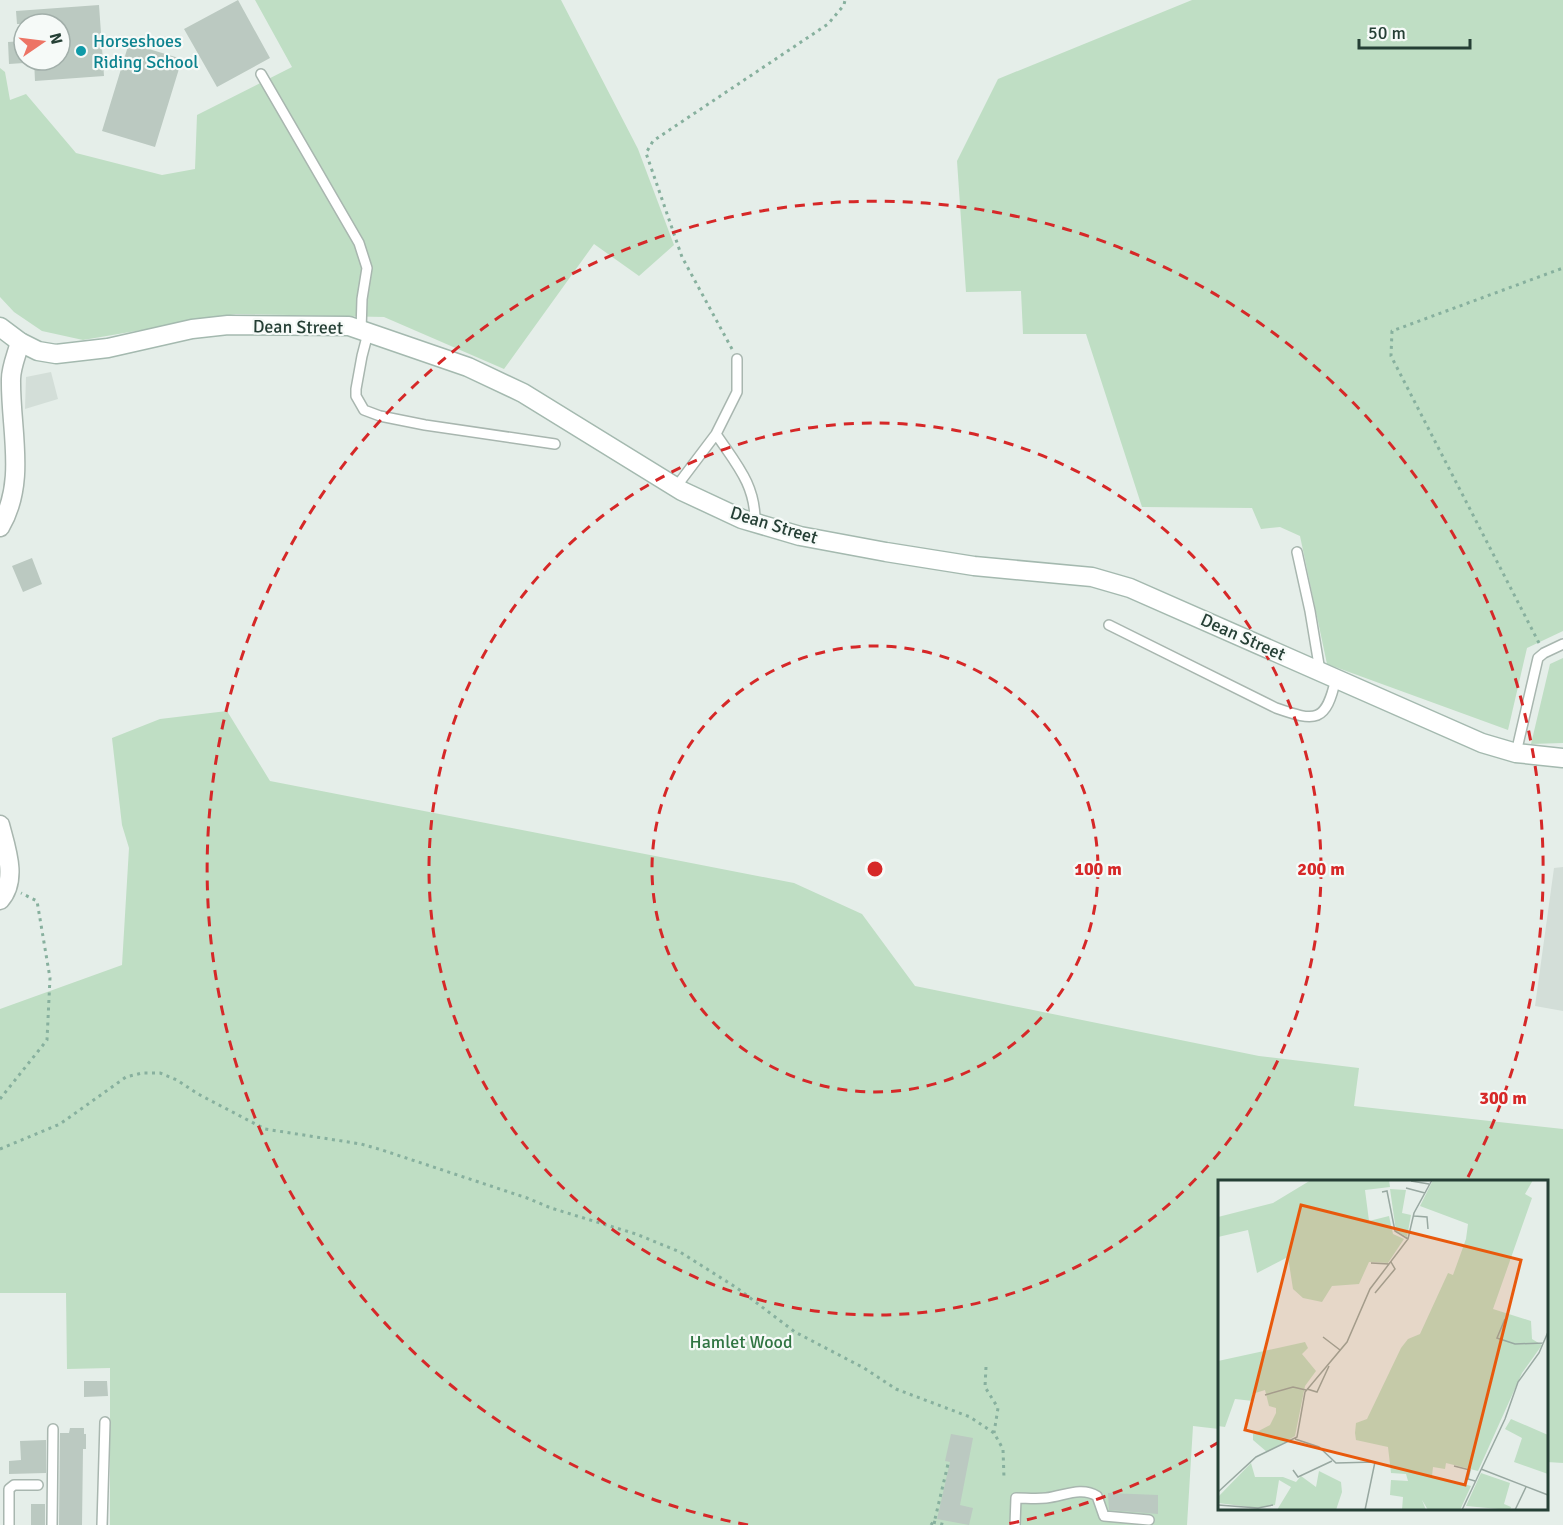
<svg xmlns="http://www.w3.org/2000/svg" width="1563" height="1525" font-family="Signika,sans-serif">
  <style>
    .built { fill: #d3ded8 }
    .green { fill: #bfdec4 }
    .building { fill: #bbc9c1 }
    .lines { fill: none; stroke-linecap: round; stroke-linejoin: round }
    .lane-casing { stroke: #a8b6af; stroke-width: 12 }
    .street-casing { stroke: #a8b6af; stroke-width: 21 }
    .secondary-casing { stroke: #a4b9af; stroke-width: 21 }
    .path { stroke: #87b09e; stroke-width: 3; stroke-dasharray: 3 4.5; stroke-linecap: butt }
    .lane { stroke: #fff; stroke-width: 9 }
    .street { stroke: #fff; stroke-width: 18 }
    .secondary { stroke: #fff; stroke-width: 18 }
    .ring { fill: none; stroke: #d62828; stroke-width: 3; stroke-dasharray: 10 8 }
    .culture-dot { fill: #0f9aa8; stroke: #f6faf8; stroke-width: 2 }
    .labels { text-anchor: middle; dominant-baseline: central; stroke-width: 4.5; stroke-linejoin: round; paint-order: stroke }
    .culture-label { font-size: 18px; fill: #0d838f; stroke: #f6faf8; text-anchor: start }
    .street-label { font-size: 18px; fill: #253f35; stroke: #f6faf8 }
    .park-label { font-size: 18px; fill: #307542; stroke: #f6faf8 }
    .inset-road { fill: none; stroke: #98a8a1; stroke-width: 1.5 }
    .view { fill: #e8590c; fill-opacity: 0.15; stroke: #e8590c; stroke-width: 3 }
    .inset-edge { fill: none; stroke: #253f35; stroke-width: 3 }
    .centre { fill: #d62828; stroke: #f6faf8; stroke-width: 3 }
    .ring-label { font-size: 18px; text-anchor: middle; font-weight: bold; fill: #d62828; stroke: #f6faf8; stroke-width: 4.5; stroke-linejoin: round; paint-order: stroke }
  </style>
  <rect width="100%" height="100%" fill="#e5eee9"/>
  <path class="built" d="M51 372 58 399 25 409 26 377Z
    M1563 867V1011L1535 1006 1554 868Z"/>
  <path class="green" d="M255 0H561L638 149 674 245 639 276 594 244 504 369 384 317 236 314 83 340 42 331 14 312 0 297V68L5 72 10 100 26 94 76 153 162 175 195 169 197 115 292 67Z
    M1192 0H1563V631L1527 648 1508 730 1327 664 1300 536 1280 527 1261 529 1252 508 1142 507 1086 334H1023L1021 291 966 292 957 161 998 79Z
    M1563 658V743L1531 744 1550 664Z
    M227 711 270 781 794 883 862 914 915 986 1259 1056 1359 1068 1354 1106 1563 1129V1463L1547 1462 1546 1182H1220L1219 1429 1193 1426 1187 1525H110V1368L67 1369 66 1293H0V1009L122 965 129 848 122 825 112 738 160 719Z"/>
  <path class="building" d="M238 0 270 58 217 87 184 29Z
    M99 5 104 76 35 81 34 60H60V24H17L16 11Z
    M24 41V63L9 64 8 42Z
    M129 43 182 59 155 147 102 131Z
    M32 558 42 584 23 592 12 566Z
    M84 1381H107L108 1396 84 1397Z
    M70 1428H84V1434H86V1449H83L82 1525H59L60 1433H69Z
    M951 1434 973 1438 960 1505 973 1508 969 1525 937 1519 950 1462 945 1461Z
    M46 1440V1473L9 1474V1461L21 1460 20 1441Z
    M1108 1493 1158 1495V1514L1109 1510Z
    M31 1504H45V1525H31Z"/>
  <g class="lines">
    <defs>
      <path id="lane" d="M261 74 359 243 367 268 362 299 361 331
        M368 333 362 356 356 389V396L364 410 380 416 425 425 555 444
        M716 434C736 464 756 485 755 523
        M676 487 716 434 737 392V359
        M1297 552 1310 611 1320 671
        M1109 625 1276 708C1316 722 1326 723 1336 678
        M1516 753 1538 658 1544 653 1563 644
        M9 1525V1489L14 1485H38
        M52 1525 53 1429
        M102 1525 105 1422
        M1015 1525 1016 1498C1026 1498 1036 1499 1046 1498 1064 1496 1081 1486 1097 1496L1104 1516 1149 1520"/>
      <path id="street" d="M0 527C27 482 10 428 11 379 11 367 17 354 20 342
        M0 825C6 848 18 880 0 900"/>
      <path id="secondary" d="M0 327 20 342 38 351 56 354 108 348 192 329 228 325 349 326 468 367 523 393 682 491 742 519 800 536 886 552 974 566 1092 577 1130 588 1482 743 1516 753 1563 758"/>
    </defs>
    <use href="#lane" class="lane-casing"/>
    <use href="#street" class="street-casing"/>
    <use href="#secondary" class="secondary-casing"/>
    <path class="path" d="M732 349 682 257 646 153 653 141 828 24 844 5 845 0
      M1539 643 1391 356 1392 331 1563 268
      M0 1099 47 1040 50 978 37 901 21 893
      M0 1149 60 1124 126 1077 142 1073H160L177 1080 198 1094 265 1129 361 1144 382 1150 527 1198 551 1208 636 1234 680 1252 737 1288 795 1332 864 1368 896 1389 970 1417 994 1433 1003 1449 1004 1478
      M986 1367 985 1387 998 1408 994 1433
      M933 1522 946 1525
      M931 1525 935 1519 948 1464"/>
    <use href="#lane" class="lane"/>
    <use href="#street" class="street"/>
    <use href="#secondary" class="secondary"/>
  </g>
  <g class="ring">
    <circle cx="875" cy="869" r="223"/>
    <circle cx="875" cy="869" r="446"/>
    <path d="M1219 1442A668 668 0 0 1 1002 1525M748 1525A668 668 0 1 1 1468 1177"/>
  </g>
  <circle class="culture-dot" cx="81" cy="51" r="6"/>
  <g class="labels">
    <g class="culture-label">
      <text x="93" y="41">Horseshoes<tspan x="93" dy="21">Riding School</tspan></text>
    </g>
    <g class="street-label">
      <text transform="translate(298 327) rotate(1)">Dean Street</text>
      <text transform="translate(774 525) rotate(17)">Dean Street</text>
      <text transform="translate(1243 637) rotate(24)">Dean Street</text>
    </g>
    <g class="park-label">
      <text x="741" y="1342">Hamlet Wood</text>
    </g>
  </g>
  <g transform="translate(1218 1180)">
    <rect width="330" height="330" fill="#e5eee9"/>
    <path d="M93 0H171L172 7 147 10 151 41 171 36 175 54 186 59 170 83 151 82 141 104 114 106 104 122 85 118 75 109 70 77 39 93 30 50 0 57V37L55 23ZM215 0H315L307 14 314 18 275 129 313 141 314 159 324 165 304 193 260 291 228 283 227 289 215 287 214 296 253 306 242 330H210L204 320 208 330H184L185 317 172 315 173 300 190 301 188 294 173 293 170 267 138 260 137 253 138 243 149 239 183 168 190 159 202 154 230 93 235 95 248 59 250 44 202 26ZM172 9 188 10 184 33 193 35 189 57 178 51ZM87 162 90 168 84 174 98 191 87 206 77 256 49 272 35 260V254L52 245 58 233V228L51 226 47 210 34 214 35 221 17 219 7 247 0 246V181ZM293 239 330 255V294L296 282 304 258 287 249ZM33 283 37 297H65L78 302 83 296 98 307 101 291 123 302 124 312 118 330H59L73 307 61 300 57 325 40 328 0 323V317ZM263 293 292 303 286 324 293 327 292 330 248 326Z" fill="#bfdec4"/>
    <path class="inset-road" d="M193 1 211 4M188 8 207 13M164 12 169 11 177 51 190 59M196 36 209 37 210 49M153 83 171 84M157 113 177 89 173 82M287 139 279 158 297 164 326 163M105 157 122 170M89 209 99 212 111 186M47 215 75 207 88 210M77 259 101 267 118 283 157 282 147 330M236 286 252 290 250 299 257 301M263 289 330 315M75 290 80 297 114 281M0 312 38 277 79 257 87 212 129 162 152 109 190 59 196 33 214 0M0 325 40 328 55 325M244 330 287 239 300 202 321 173 330 152M297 330 308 307"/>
    <path class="view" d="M83 25 303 80 247 305 27 250Z"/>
    <rect width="330" height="330" class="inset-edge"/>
  </g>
  <circle cx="875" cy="869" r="9" class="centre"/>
  <g class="ring-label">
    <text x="1098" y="875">100 m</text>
    <text x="1321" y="875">200 m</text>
    <text x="1503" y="1104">300 m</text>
  </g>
  <g transform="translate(42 42) rotate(76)"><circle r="28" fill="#f6faf8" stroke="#a2afaa" stroke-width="1.5"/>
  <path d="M0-4.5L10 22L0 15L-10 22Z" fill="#ed7465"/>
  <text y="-9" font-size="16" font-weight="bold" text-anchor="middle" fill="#253f35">N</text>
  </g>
  <path d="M1359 39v9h111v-9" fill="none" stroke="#253f35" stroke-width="3"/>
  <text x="1368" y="39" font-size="18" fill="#253f35" stroke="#f6faf8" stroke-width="4.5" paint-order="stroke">50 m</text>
</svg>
